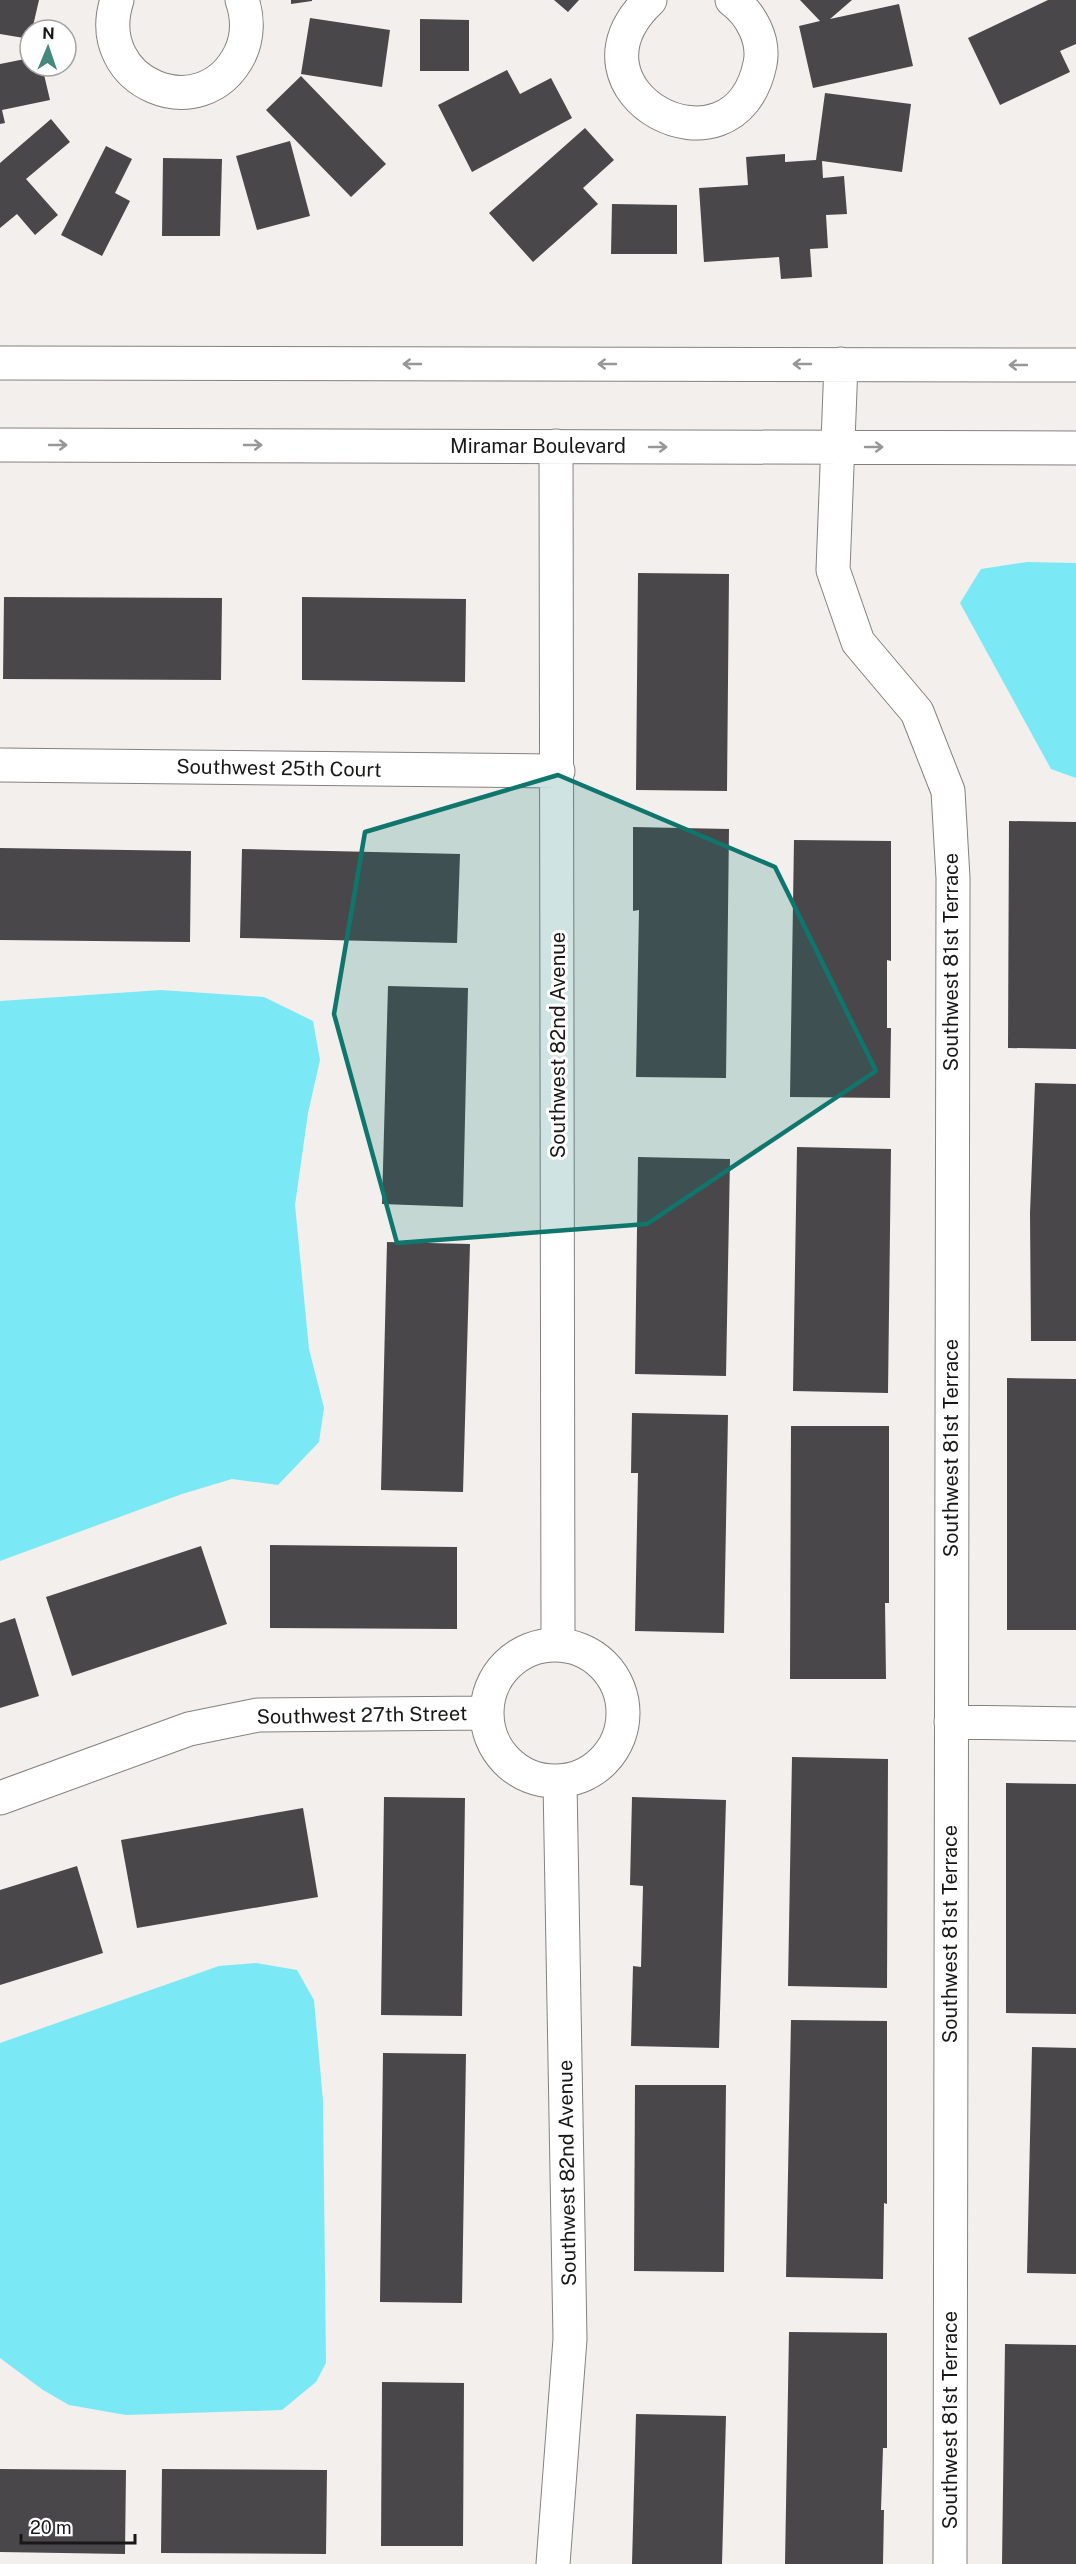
<svg xmlns="http://www.w3.org/2000/svg" width="1076" height="2564" font-family="'Public Sans',sans-serif">
  <style>
    .water { fill: #7ae9f5 }
    .building { fill: #4a474a }
    .lines { fill: none; stroke-linecap: round; stroke-linejoin: round }
    .minor-casing { stroke: #84817f; stroke-width: 35 }
    .minor { stroke: #fff; stroke-width: 33 }
    .oneway { stroke: #989797 }
    .marked { fill: #0f766e; fill-opacity: 0.2; stroke: #0f766e; stroke-width: 4.5; stroke-linejoin: round }
    .labels { text-anchor: middle; dominant-baseline: central; stroke-width: 6; stroke-linejoin: round; paint-order: stroke }
    .street-label { font-size: 20px; fill: #191817; stroke: #fff }
  </style>
  <rect width="100%" height="100%" fill="#f2efec"/>
  <path class="water" d="M1027 562 1076 563V778L1051 769 960 603 981 569Z
    M161 990 264 997 313 1021 320 1060 308 1113 295 1205 309 1349 324 1408 319 1442 278 1485 232 1479 182 1494 0 1561V1001Z
    M256 1963 297 1970 314 2000 323 2101 326 2363 316 2382 282 2410 126 2415 69 2405 43 2390 0 2358V2043L219 1966Z"/>
  <path class="building" d="M0 0H39L30 39 0 34Z
    M291 0H312V1L291 4Z
    M554 0H579L568 12Z
    M800 0H852L830 19 899 4 913 66 813 88 799 26 820 21Z
    M1048 0H1076V44L1060 51 1070 72 1000 105 968 38Z
    M310 18 390 30 382 87 301 74Z
    M420 19 469 20V71H420Z
    M30 58V66H42L50 100 2 110 5 123 0 124V64Z
    M507 70 520 94 551 78 572 118 472 172 438 105Z
    M301 76 386 164 351 197 266 110Z
    M825 93 911 104 902 172 822 161 823 178 844 176 847 214 826 215 828 248 810 249 812 277 781 279 779 257 704 262 699 188 748 185 746 157 785 154V162L816 160Z
    M51 119 70 142 26 179 58 215 35 235 17 214 0 228V163Z
    M585 128 614 160 583 188 598 204 533 262 489 213Z
    M290 141 310 216 257 230 236 156Z
    M106 146 132 159 115 193 130 201 102 256 61 235Z
    M163 158 222 159 220 236H162Z
    M612 204 677 205V254H611Z
    M638 573 729 574 727 791 636 790Z
    M4 597 222 598 221 680 3 679Z
    M302 597 466 599 465 682 302 680Z
    M1009 821 1076 822V1049L1008 1048Z
    M633 827 729 829 726 1078 636 1077 639 910 633 911Z
    M794 840 891 841V961L887 960V1028H891L890 1098 790 1097Z
    M0 848 191 851 190 942 0 940Z
    M242 849 460 854 457 943 240 938Z
    M388 986 468 988 463 1207 382 1204Z
    M1035 1083 1076 1084V1341H1031L1030 1213Z
    M797 1147 891 1149 888 1393 793 1391Z
    M638 1157 730 1159 726 1376 635 1374Z
    M387 1242 470 1244 463 1492 381 1490Z
    M1007 1378 1076 1379V1630H1007Z
    M632 1413 728 1415 724 1633 635 1631 638 1473H631Z
    M791 1426H889V1603H885L886 1679H790Z
    M270 1545 457 1547V1629L270 1628Z
    M201 1546 227 1624 72 1676 46 1597Z
    M15 1618 39 1696 0 1708V1623Z
    M792 1757 888 1759 887 1988 788 1986Z
    M1006 1783 1076 1784V2014L1006 2013Z
    M384 1797 465 1798 462 2016 381 2015Z
    M632 1797 726 1800 719 2048 631 2046 633 1966 641 1967 643 1886 630 1885Z
    M303 1808 318 1897 137 1928 121 1840Z
    M77 1866 103 1953 0 1985V1890Z
    M791 2020 887 2021V2204L884 2203 883 2279 786 2277Z
    M1032 2047 1076 2048V2274L1027 2273Z
    M383 2053 466 2054 462 2303 380 2302Z
    M635 2085H726L724 2272 634 2271Z
    M789 2332 887 2333V2448H883L881 2510H884L883 2564H785Z
    M1005 2344 1076 2345V2564H1002Z
    M382 2382 464 2383 463 2546H381Z
    M636 2414 726 2416 722 2564H632Z
    M0 2469 126 2470 125 2554 0 2552Z
    M162 2469 327 2470 326 2554 161 2553Z"/>
  <g class="lines">
    <defs>
      <path id="minor" d="M117 0C90 83 202 130 240 54 248 37 248 17 242 0
        M650 0C553 92 734 188 760 64 765 40 751 14 732 0
        M0 363 1076 365
        M841 364 833 570 858 642 917 712 948 791 953 878 950 2564
        M0 445 1076 448
        M556 446 558 1644
        M0 765 558 771
        M487 1713a68 68 0 1 1 136 0a68 68 0 1 1-136 0Z
        M951 1722 1076 1724
        M0 1798 189 1729 258 1715 486 1713
        M553 2564 570 2339 560 1782"/>
    </defs>
    <use href="#minor" class="minor-casing"/>
    <use href="#minor" class="minor"/>
  </g>
  <defs><path id="oneway-shaft" d="M-6 0H5M1.5-3L5.5 0L1.5 3" fill="none" stroke-width="1.6" stroke-linecap="round" stroke-linejoin="round" transform="scale(1.5)"/></defs>
  <g class="oneway">
    <use href="#oneway-shaft" transform="translate(412 364) rotate(-180)"/>
    <use href="#oneway-shaft" transform="translate(607 364) rotate(-180)"/>
    <use href="#oneway-shaft" transform="translate(802 364) rotate(-180)"/>
    <use href="#oneway-shaft" transform="translate(1018 365) rotate(-180)"/>
    <use href="#oneway-shaft" transform="translate(58 445)"/>
    <use href="#oneway-shaft" transform="translate(253 445)"/>
    <use href="#oneway-shaft" transform="translate(658 447)"/>
    <use href="#oneway-shaft" transform="translate(874 447)"/>
  </g>
  <path class="marked" d="M558 775 775 867 876 1071 647 1224 397 1243 334 1014 365 832Z"/>
  <g class="labels">
    <g class="street-label">
      <text x="538" y="446">Miramar Boulevard</text>
      <text transform="translate(279 768) rotate(1)">Southwest 25th Court</text>
      <text transform="translate(951 962) rotate(-90)">Southwest 81st Terrace</text>
      <text transform="translate(558 1045) rotate(-90)">Southwest 82nd Avenue</text>
      <text transform="translate(951 1448) rotate(-90)">Southwest 81st Terrace</text>
      <text transform="translate(362 1715) rotate(-1)">Southwest 27th Street</text>
      <text transform="translate(950 1934) rotate(-90)">Southwest 81st Terrace</text>
      <text transform="translate(567 2173) rotate(-91)">Southwest 82nd Avenue</text>
      <text transform="translate(950 2420) rotate(-90)">Southwest 81st Terrace</text>
    </g>
  </g>
  <g transform="translate(48 48) rotate(2)"><circle r="28" fill="#ffffff" stroke="#a3a3a2" stroke-width="1.5"/>
  <path d="M0-4.5L10 22L0 15L-10 22Z" fill="#45897c"/>
  <text y="-9" font-size="16" font-weight="bold" text-anchor="middle" fill="#191817">N</text>
  </g>
  <path d="M21 2534v9h114v-9" fill="none" stroke="#191817" stroke-width="3"/>
  <text x="30" y="2534" font-size="18" fill="#191817" stroke="#ffffff" stroke-width="4.5" paint-order="stroke">20 m</text>
</svg>
